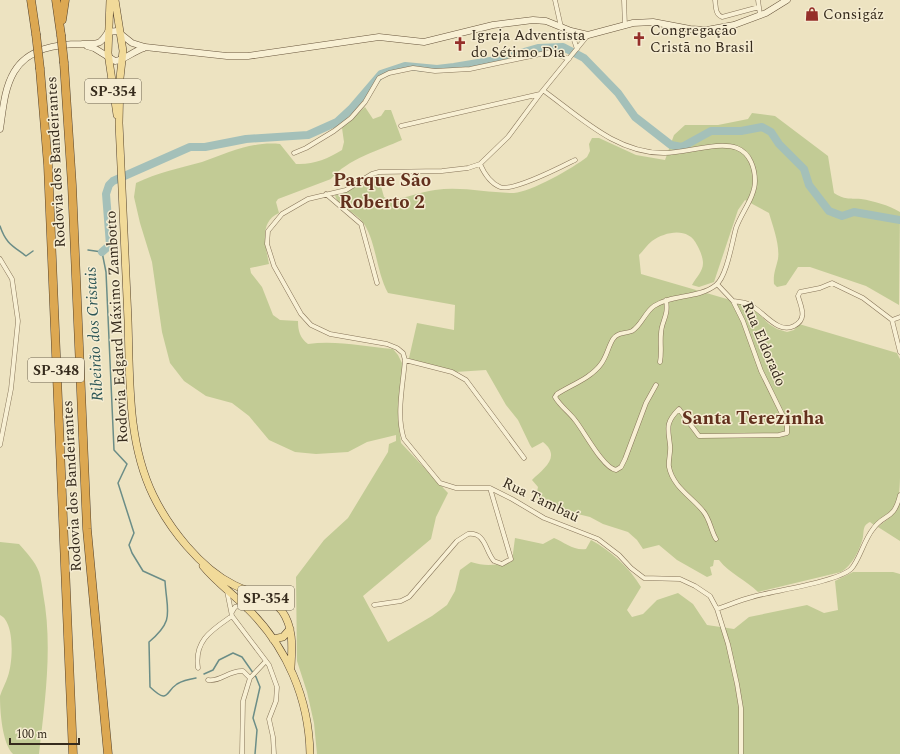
<svg xmlns="http://www.w3.org/2000/svg" width="900" height="754" font-family="Spectral,serif">
  <style>
    .green { fill: #c2cb95 }
    .lines { fill: none; stroke-linecap: round; stroke-linejoin: round }
    .stream { stroke: #6b8d87; stroke-width: 1.5 }
    .river { stroke: #a4c0b9; stroke-width: 8 }
    .street-casing { stroke: #867459; stroke-width: 5 }
    .secondary-casing { stroke: #68553c; stroke-width: 7 }
    .primary-casing { stroke: #54422d; stroke-width: 8 }
    .highway-casing { stroke: #54422d; stroke-width: 9 }
    .street { stroke: #f8f0d4; stroke-width: 4 }
    .secondary { stroke: #f8f0d4; stroke-width: 6 }
    .primary { stroke: #f1da99; stroke-width: 7 }
    .highway { stroke: #dca852; stroke-width: 8 }
    .highway-bridge-casing { stroke: #54422d; stroke-width: 9; stroke-linecap: butt }
    .highway-bridge { stroke: #dca852; stroke-width: 8 }
    .labels { text-anchor: middle; dominant-baseline: central; stroke-width: 3; stroke-linejoin: round; paint-order: stroke }
    .shield { fill: #f5ecd1; stroke: #6f6553; stroke-width: 1 }
    .shield-label { font-size: 14px; font-weight: bold; fill: #362b1d }
    .poi-label { font-size: 15px; fill: #362b1d; stroke: #f5ecd1; text-anchor: start }
    .street-label { font-size: 15px; fill: #362b1d; stroke: #f5ecd1 }
    .water-label { font-size: 16px; font-style: italic; fill: #2c5656; stroke: #f5ecd1 }
    .district-label { font-size: 19px; font-weight: bold; fill: #62301d; stroke: #f5ecd1 }
  </style>
  <rect width="100%" height="100%" fill="#ede3c1"/>
  <path class="green" d="M365 107 373 119 381 116 385 110H391L402 140C380 150 347 159 331 179L278 199 276 202 279 213C258 222 266 247 269 264L250 268 251 273 262 287 273 315 280 320 298 321C298 331 300 338 308 344 337 340 365 347 393 349L398 355 403 365 399 427 401 443 448 493 436 517 431 539 363 596 388 642 432 616 447 605 455 591 460 570 471 562C486 567 497 565 512 561L515 538 543 544 554 538C564 542 574 551 586 549L591 540C611 551 629 567 641 587L627 610 632 617 643 614 657 600 678 593 693 604 707 625 734 629 749 617 807 605 824 613 838 610 835 581 853 572H893L900 574V754H317L314 723 307 692 297 661 296 577 324 540 348 518 388 452 389 444 396 441V435L367 442 348 452 316 454 295 452 269 440 249 416 232 403 206 396 184 381 170 363 162 332 152 262 140 223 134 197 136 183C157 173 179 168 202 162 228 153 252 141 280 144L296 164C313 165 327 159 342 150L344 142 342 128Z
    M752 113 775 116 828 156 834 193C845 200 848 198 861 199 874 201 888 205 900 212L899 305 866 286 810 267H798L786 285 777 287 774 284C773 274 776 268 778 259 780 245 773 227 769 213L745 200 738 210 714 282 699 287 692 285C696 277 703 272 703 263 703 258 700 250 697 245 689 227 666 231 652 241 647 245 643 251 639 255L641 274 751 306 769 324 777 329 787 332 794 330 799 324 897 353 900 359V478C899 509 896 506 874 525L870 522C861 526 865 533 862 541 858 553 852 565 841 572L758 592C746 580 730 574 719 560H714L713 566 710 567 712 575 707 577 677 560 659 545 643 549 637 540 628 532 603 524 590 517 557 509 536 497 538 487 532 480C543 469 562 457 543 442L532 448 530 445 518 420 506 405 486 370 455 372 411 360 409 358 417 323 454 330 455 305 388 293C376 272 376 237 361 220 354 212 337 206 335 195 350 192 365 180 379 179L384 197 387 199C404 200 418 192 435 190 461 186 488 193 514 193 531 192 573 168 587 157L590 151 589 144 592 138H599L636 155 665 160 674 135 685 125H718L748 119Z
    M900 499V541L878 527C888 519 898 512 900 499Z
    M0 542 19 544C26 552 35 561 39 572 41 578 42 586 43 593 53 646 45 700 39 754H13C2 743 0 711 0 696 2 689 6 683 8 676 13 662 15 622 0 615Z"/>
  <g class="lines">
    <path class="stream" d="M0 226C6 244 13 246 26 256L33 251
      M88 250 102 252 106 272 114 450 127 464 118 483 134 533 129 545 132 553 143 571 165 581C167 613 175 620 149 642L150 687C169 705 165 692 177 684 182 681 190 679 196 678
      M204 674 213 670 219 660 233 653 242 657 256 677 260 687 253 718 257 730 255 754"/>
    <path class="river" d="M102 252 110 245 106 194 109 185 113 181 190 147H205L246 139 308 135 337 122 351 109 381 74 405 66 437 69 454 67 496 60 538 48 563 47 584 58 618 93 635 117 671 145 682 147 711 131H741L762 127 771 132 779 144 804 169 809 185 829 211 842 216 854 212 900 220"/>
    <defs>
      <path id="street" d="M555 0 561 27
        M624 0 625 26
        M715 0C716 7 715 14 722 17L759 7
        M758 0 760 15
        M571 31 577 49
        M588 35 540 94 508 137 480 164 468 168 442 171 379 172 372 174 346 190 308 199 282 214 268 231 267 244 274 266 301 314 311 325 330 334 387 344 397 348 403 353 405 360C403 385 396 415 404 439L440 483 456 488H490L512 499 544 518 598 539 619 555 631 568 644 578 680 579 695 586 710 596 717 609 728 644 737 684 741 708V754
        M544 91C580 117 617 154 665 153 686 153 718 141 737 148 750 153 755 168 755 181 755 197 741 213 736 228 732 242 727 276 716 285 698 299 672 294 654 306 645 312 641 326 632 331 624 334 618 332 613 339 608 347 607 356 601 364 591 378 571 385 557 394L555 397C560 406 569 412 575 420 584 431 603 468 616 470L621 467 625 459 646 403 656 385
        M401 126 540 94
        M294 153 306 148 334 131 351 118 365 102 379 78 389 73 413 68 435 71 470 69 550 52 569 59
        M480 164C484 173 490 183 500 187 513 192 561 167 575 160
        M326 194 361 224 377 283
        M0 259 12 279 18 321 11 389 0 445
        M733 301C738 302 744 302 748 304 762 309 777 335 794 326 808 319 801 307 798 296L800 292 820 288 832 283 863 298 892 320
        M892 320 900 352
        M892 320 900 317
        M405 360 452 372 466 380 524 458
        M660 362C662 352 660 344 661 334 661 321 669 317 666 300
        M716 539C711 531 710 519 703 511 692 497 673 487 669 467 668 460 671 453 670 445 668 428 665 423 679 409L699 436 779 435 787 433V424L761 371 743 321 733 301 717 284
        M227 591 232 616 269 665 277 687 276 701 269 719 273 737 274 754
        M374 605 401 601 409 597 457 541 468 534C486 532 485 551 494 561L502 564 511 559 490 488
        M717 609C729 605 740 600 752 597 772 591 837 582 851 569 859 561 864 540 873 529 884 513 894 521 900 495
        M232 612 235 607 243 605
        M198 668C194 640 212 630 232 616
        M250 678 266 661
        M208 680C221 682 229 670 243 671L250 678 243 701 242 754"/>
      <path id="secondary" d="M87 46 94 48 115 61C125 60 133 51 144 48
        M0 129C3 110 4 89 14 72 28 48 57 44 82 44 88 43 95 45 100 42 104 39 106 35 108 32L117 31 132 43 145 47 227 56H248L379 37 424 42 493 25 533 20 546 21 571 31 588 35 633 23 653 22 690 29 707 30 734 25 766 13 787 0"/>
      <path id="primary" d="M110 0 108 53 117 115
        M115 0 123 51 120 78 119 123C122 189 125 254 128 320 130 378 127 441 153 495 169 528 200 568 234 585 250 593 270 596 282 611 294 628 292 648 291 667
        M203 566C216 582 233 594 247 608 287 647 309 699 310 754
        M248 609 250 604 256 594
        M273 639 283 637 290 629"/>
      <path id="highway" d="M31 0 36 34
        M56 0 61 35
        M62 20 65 0
        M64 63 72 185 87 529 108 754
        M40 69 48 165 73 754"/>
    </defs>
    <use href="#street" class="street-casing"/>
    <use href="#secondary" class="secondary-casing"/>
    <use href="#primary" class="primary-casing"/>
    <use href="#highway" class="highway-casing"/>
    <use href="#street" class="street"/>
    <use href="#secondary" class="secondary"/>
    <use href="#primary" class="primary"/>
    <use href="#highway" class="highway"/>
    <defs>
      <path id="highway-bridge" d="M36 34 40 69
        M61 35 64 63"/>
    </defs>
    <use href="#highway-bridge" class="highway-bridge-casing"/>
    <use href="#highway-bridge" class="highway-bridge"/>
  </g>
  <defs>
    <symbol id="shop-bare" viewBox="-9 -9 18 18"><path d="M-5-2.5h2.3a2.7 3.5 0 0 1 5.4 0H5L5.5 6h-11ZM-1.5-2.5h3a1.5 2.3 0 0 0-3 0Z" fill="#952f2a" stroke="#f5ecd1" stroke-width="2.5" paint-order="stroke"/></symbol>
    <symbol id="church-bare" viewBox="-9 -9 18 18"><path d="M-1.2-6h2.4v3.5h3.3v2.4h-3.3V6h-2.4V-.1h-3.3v-2.4h3.3Z" fill="#952f2a" stroke="#f5ecd1" stroke-width="2.5" paint-order="stroke"/></symbol>
  </defs>
  <g fill-rule="evenodd">
    <use href="#shop-bare" x="802" y="4" width="20" height="20"/>
    <use href="#church-bare" x="629" y="29" width="20" height="20"/>
    <use href="#church-bare" x="450" y="34" width="20" height="20"/>
  </g>
  <g class="labels">
    <g class="shield">
      <rect x="85" y="79" width="56" height="24" rx="3"/>
      <rect x="28" y="358" width="56" height="24" rx="3"/>
      <rect x="238" y="586" width="56" height="24" rx="3"/>
    </g>
    <g class="shield-label">
      <text x="113" y="91">SP-354</text>
      <text x="56" y="370">SP-348</text>
      <text x="266" y="598">SP-354</text>
    </g>
    <g class="poi-label">
      <text x="823" y="14">Consigáz</text>
      <text x="650" y="30">Congregação<tspan x="650" dy="17">Cristã no Brasil</tspan></text>
      <text x="471" y="35">Igreja Adventista<tspan x="471" dy="17">do Sétimo Dia</tspan></text>
    </g>
    <g class="street-label">
      <text transform="translate(56 162) rotate(-93)">Rodovia dos Bandeirantes</text>
      <text transform="translate(117 327) rotate(-93)">Rodovia Edgard Máximo Zambotto</text>
      <text transform="translate(764 344) rotate(67)">Rua Eldorado</text>
      <text transform="translate(72 486) rotate(-93)">Rodovia dos Bandeirantes</text>
      <text transform="translate(541 500) rotate(26)">Rua Tambaú</text>
    </g>
    <g class="water-label">
      <text transform="translate(94 334) rotate(-93)">Ribeirão dos Cristais</text>
    </g>
    <g class="district-label">
      <text x="382" y="180">Parque São<tspan x="382" dy="22">Roberto 2</tspan></text>
      <text x="753" y="418">Santa Terezinha</text>
    </g>
  </g>
  <path d="M10 738v6h69v-6" fill="none" stroke="#362b1d" stroke-width="2"/>
  <text x="16" y="738" font-size="12" fill="#362b1d" stroke="#f5ecd1" stroke-width="3" paint-order="stroke">100 m</text>
</svg>
